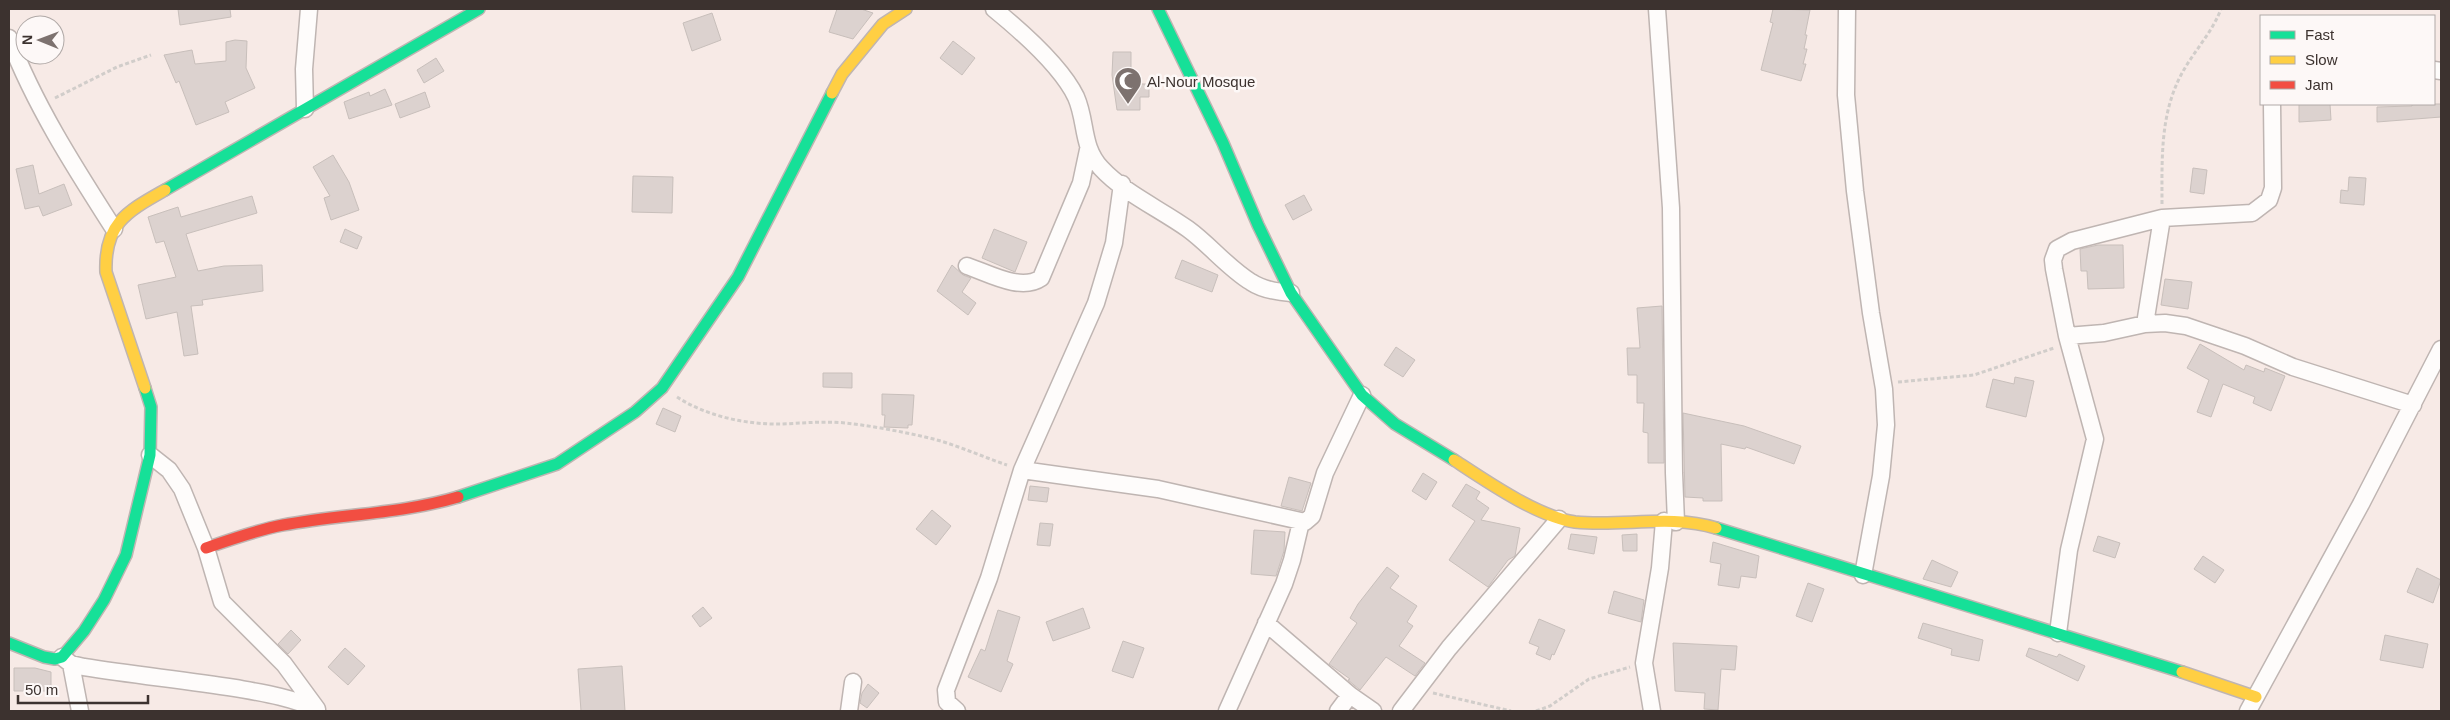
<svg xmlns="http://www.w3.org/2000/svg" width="2450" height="720" font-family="Helvetica,sans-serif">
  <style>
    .building { fill: #dcd2cf; stroke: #c8bfbb }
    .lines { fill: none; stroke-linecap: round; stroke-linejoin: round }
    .street-casing { stroke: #bfb5b2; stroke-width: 19 }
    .fast-casing { stroke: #bfb5b2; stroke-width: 14 }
    .slow-casing { stroke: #bfb5b2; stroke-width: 14 }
    .jam-casing { stroke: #bfb5b2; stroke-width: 14 }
    .path { stroke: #d1cdca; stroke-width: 3; stroke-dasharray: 4 2.5; stroke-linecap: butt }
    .street { stroke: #fefcfb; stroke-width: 16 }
    .fast { stroke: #16e098; stroke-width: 11 }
    .slow { stroke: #ffcf43; stroke-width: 11 }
    .jam { stroke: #f24e42; stroke-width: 11 }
    .labels { text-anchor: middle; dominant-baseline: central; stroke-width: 5; stroke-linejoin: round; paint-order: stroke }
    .poi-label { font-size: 15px; fill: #3c322f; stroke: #fdf8f7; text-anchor: start }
  </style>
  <rect width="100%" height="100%" fill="#f7eae6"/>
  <path class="building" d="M178 9H230L231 17 180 25Z
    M837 9H861L873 13 853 39 829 32Z
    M1773 9 1810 10 1805 35H1807L1804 49H1807L1803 64H1806L1801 81 1761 70 1773 23 1770 22Z
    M712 13 721 40 692 51 683 23Z
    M235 40 247 41 246 68 255 88 225 102 229 112 196 125 179 81 176 83 164 55 192 50 195 64 226 61V42Z
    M953 41 975 58 962 75 940 58Z
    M1113 52H1131V84H1149V97H1140V110H1117L1112 75Z
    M436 58 444 71 424 83 417 70Z
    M385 89 392 105 349 119 344 102 369 92 370 96Z
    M425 92 430 107 400 118 395 104Z
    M2299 104H2330L2331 120 2299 122Z
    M2412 104H2441V117L2377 122V107L2412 106Z
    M333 155 349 182 359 210 331 220 324 198 330 196 313 167Z
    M33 165 39 194 64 184 72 205 43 216 39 206 25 209 16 169Z
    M2193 168 2207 170 2204 194 2190 192Z
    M633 176 673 177 672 213 632 212Z
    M2349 177 2366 178 2364 205 2340 203 2341 190 2348 191Z
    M1304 195 1312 210 1293 220 1285 205Z
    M252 196 257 213 186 234 198 271 224 266 262 265 263 291 202 300 203 305 191 306 198 354 184 356 177 312 146 319 138 285 176 277 164 241 156 243 148 217 178 207 181 217Z
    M345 229 362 237 357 249 340 242Z
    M994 229 1027 242 1015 272 982 258Z
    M2098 245H2123L2124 288 2088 289 2087 271H2081L2080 249Z
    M1182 260 1218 275 1212 292 1175 278Z
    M952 265 963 275 971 278 962 292 976 303 968 315 937 291Z
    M2165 279 2192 282 2188 309 2161 305Z
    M1662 306 1664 463H1648V433L1643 432 1644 403H1637V375H1628L1627 348H1640L1637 308Z
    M2200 344 2244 370 2246 365 2264 372 2265 368 2285 376 2271 411 2253 403 2255 397 2223 384 2211 417 2197 412 2209 380 2187 368Z
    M1396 347 1415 360 1403 377 1384 365Z
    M823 373H852V388L823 387Z
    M2015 377 2034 381 2026 417 1986 407 1993 379 2014 384Z
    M882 394 914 395 912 425H908V428L884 427 885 415H882Z
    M663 408 681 416 675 432 656 424Z
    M1683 413 1744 426 1801 446 1794 464 1746 447 1745 449 1721 444 1722 501H1703V498L1685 497Z
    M1423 473 1437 482 1426 500 1412 491Z
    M1289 477 1311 483 1302 511 1281 506Z
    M1466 484 1480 492 1476 499 1489 508 1481 520 1520 528 1515 556 1508 560 1488 587 1449 560 1475 521 1452 506Z
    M1030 486 1049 488 1047 502 1028 500Z
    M932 510 951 526 936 545 916 529Z
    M1040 523 1053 524 1050 546 1037 545Z
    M1254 530 1285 532 1284 551 1276 576 1251 574Z
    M1571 534 1597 537 1594 554 1568 549Z
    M1637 534V551H1623L1622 535Z
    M2098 536 2120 543 2115 558 2093 551Z
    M1713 542 1759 556 1756 578 1741 576 1739 588 1718 585 1721 564 1710 562Z
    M2203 556 2224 570 2215 583 2194 569Z
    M1932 560 1958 572 1951 587 1923 579Z
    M1387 567 1399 576 1390 588 1417 606 1407 622 1413 626 1399 646 1425 663 1415 676 1386 657 1360 690 1348 680 1350 679 1329 664 1357 623 1350 618 1358 604Z
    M2417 568 2441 580 2433 603 2407 592Z
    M1808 583 1824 589 1812 622 1796 616Z
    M1614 591 1644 600 1641 622 1608 613Z
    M703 607 712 618 700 627 692 616Z
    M1083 608 1090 628 1053 641 1046 622Z
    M998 610 1020 617 1007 661 1013 664 1001 692 968 677 981 649 985 651Z
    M1539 619 1565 630 1554 655 1552 654 1550 660 1536 654 1539 647 1529 643Z
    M1923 623 1983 640 1979 661 1951 655 1952 649 1918 638Z
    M291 630 301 640 288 654 278 644Z
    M2385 635 2428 644 2423 668 2380 660Z
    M1123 641 1144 648 1133 678 1112 671Z
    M1673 643 1737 646 1735 670 1721 669 1718 710 1704 709 1705 693 1675 691Z
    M345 648 365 666 348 685 328 667Z
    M2029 648 2057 657 2059 654 2085 666 2078 681 2026 656Z
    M622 666 625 711H581L578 669Z
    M14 668H35L51 672V691H14Z
    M868 684 879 693 867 708 860 703 862 693Z"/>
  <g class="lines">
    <defs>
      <path id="street" d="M994 9C1021 31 1061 66 1076 97 1087 122 1081 146 1101 168 1124 193 1160 209 1188 229 1210 245 1228 268 1251 282 1263 290 1277 292 1291 293
        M1657 9 1671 208 1674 473 1676 522
        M1847 9 1846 95 1855 191 1871 313 1884 389 1886 425 1881 476 1863 575
        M9 38C35 106 75 168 114 229
        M2434 70 2441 71
        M305 109 304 69 309 9
        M967 266C988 273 1021 292 1041 278L1081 183 1088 150
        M2145 324 2162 218
        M2067 336 2104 333 2145 324 2165 323 2186 326 2245 346 2293 367 2413 405
        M150 455 169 470 182 489 206 548 222 602 284 664 317 709
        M1022 470 1158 489 1305 522 1312 516 1325 473 1362 395
        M1266 623 1350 695 1373 711
        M2058 633 2069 550 2095 439 2067 336 2054 269 2053 260 2057 249 2072 241 2162 218 2252 213 2269 200 2273 188 2272 104
        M62 657 71 664 84 667C134 675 184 680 235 688 263 693 290 697 316 709
        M71 664 80 711
        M849 711 853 682
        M957 711 947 702 946 690 989 578 1022 470 1096 303 1114 243 1122 184
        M1227 711 1284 584 1292 560 1301 522
        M1338 711 1350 695
        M1401 711 1449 648 1559 519
        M1652 711 1644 663 1660 568 1664 521
        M2248 711 2361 504 2441 349"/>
      <path id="fast" d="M1158 9 1223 143 1258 225 1291 293 1362 395 1395 424 1454 460
        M165 190 479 9
        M458 497 557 464 635 412 662 388 738 277 832 93
        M1716 528 2182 672
        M9 643 44 657 55 659 62 657 84 631 104 600 126 555 150 455 151 407 145 388"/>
      <path id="slow" d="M832 93 842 74 883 24 906 9
        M145 388 106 272C104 223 128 211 165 190
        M1454 460C1486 481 1538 517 1575 522 1622 527 1670 514 1716 528
        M2182 672 2256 697"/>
      <path id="jam" d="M206 548C232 539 257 530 283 525 341 514 401 514 458 497"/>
    </defs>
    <use href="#street" class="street-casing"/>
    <use href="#fast" class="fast-casing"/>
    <use href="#slow" class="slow-casing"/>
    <use href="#jam" class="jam-casing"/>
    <path class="path" d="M55 98 117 67 151 55
      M2162 204C2162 159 2160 115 2181 75 2193 52 2212 33 2221 9
      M1898 382 1974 375 2054 348
      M677 397C706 416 747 425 782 424 804 423 824 421 846 423 872 426 899 431 925 437 953 443 980 456 1007 465
      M1433 693 1511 711
      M1536 711 1550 706 1589 679 1630 667"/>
    <use href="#street" class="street"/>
    <use href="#fast" class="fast"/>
    <use href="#slow" class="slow"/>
    <use href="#jam" class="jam"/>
  </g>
  <defs>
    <symbol id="mosque-pin" viewBox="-11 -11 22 30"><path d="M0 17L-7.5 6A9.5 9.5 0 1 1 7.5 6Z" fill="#7d726f" stroke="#fdf8f7"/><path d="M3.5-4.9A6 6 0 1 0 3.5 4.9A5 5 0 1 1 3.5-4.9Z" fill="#fff"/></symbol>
  </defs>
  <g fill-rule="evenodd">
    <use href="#mosque-pin" x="1112" y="65" width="32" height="43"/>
  </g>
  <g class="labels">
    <g class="poi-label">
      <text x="1147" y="81">Al-Nour Mosque</text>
    </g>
  </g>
  <rect width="2450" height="720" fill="none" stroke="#3c322f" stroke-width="20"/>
  <rect x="2260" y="15" width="175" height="90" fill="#fdf8f7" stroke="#b0a9a7"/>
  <rect x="2270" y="31" width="25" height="8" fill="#16e098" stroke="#b0a9a7"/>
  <text x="2305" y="40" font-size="15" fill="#3c322f">Fast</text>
  <rect x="2270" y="56" width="25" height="8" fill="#ffcf43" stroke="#b0a9a7"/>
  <text x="2305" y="65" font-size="15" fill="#3c322f">Slow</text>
  <rect x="2270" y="81" width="25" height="8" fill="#f24e42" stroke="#b0a9a7"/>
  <text x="2305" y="90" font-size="15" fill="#3c322f">Jam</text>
  <g transform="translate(40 40) rotate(271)"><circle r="24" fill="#fdf8f7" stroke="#b0a9a7"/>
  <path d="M0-4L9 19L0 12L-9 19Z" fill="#7d726f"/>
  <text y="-8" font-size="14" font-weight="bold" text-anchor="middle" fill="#3c322f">N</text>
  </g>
  <path d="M18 695v8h130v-8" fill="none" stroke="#3c322f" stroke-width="2.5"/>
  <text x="25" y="695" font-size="15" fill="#3c322f" stroke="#fdf8f7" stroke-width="4" paint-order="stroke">50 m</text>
</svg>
